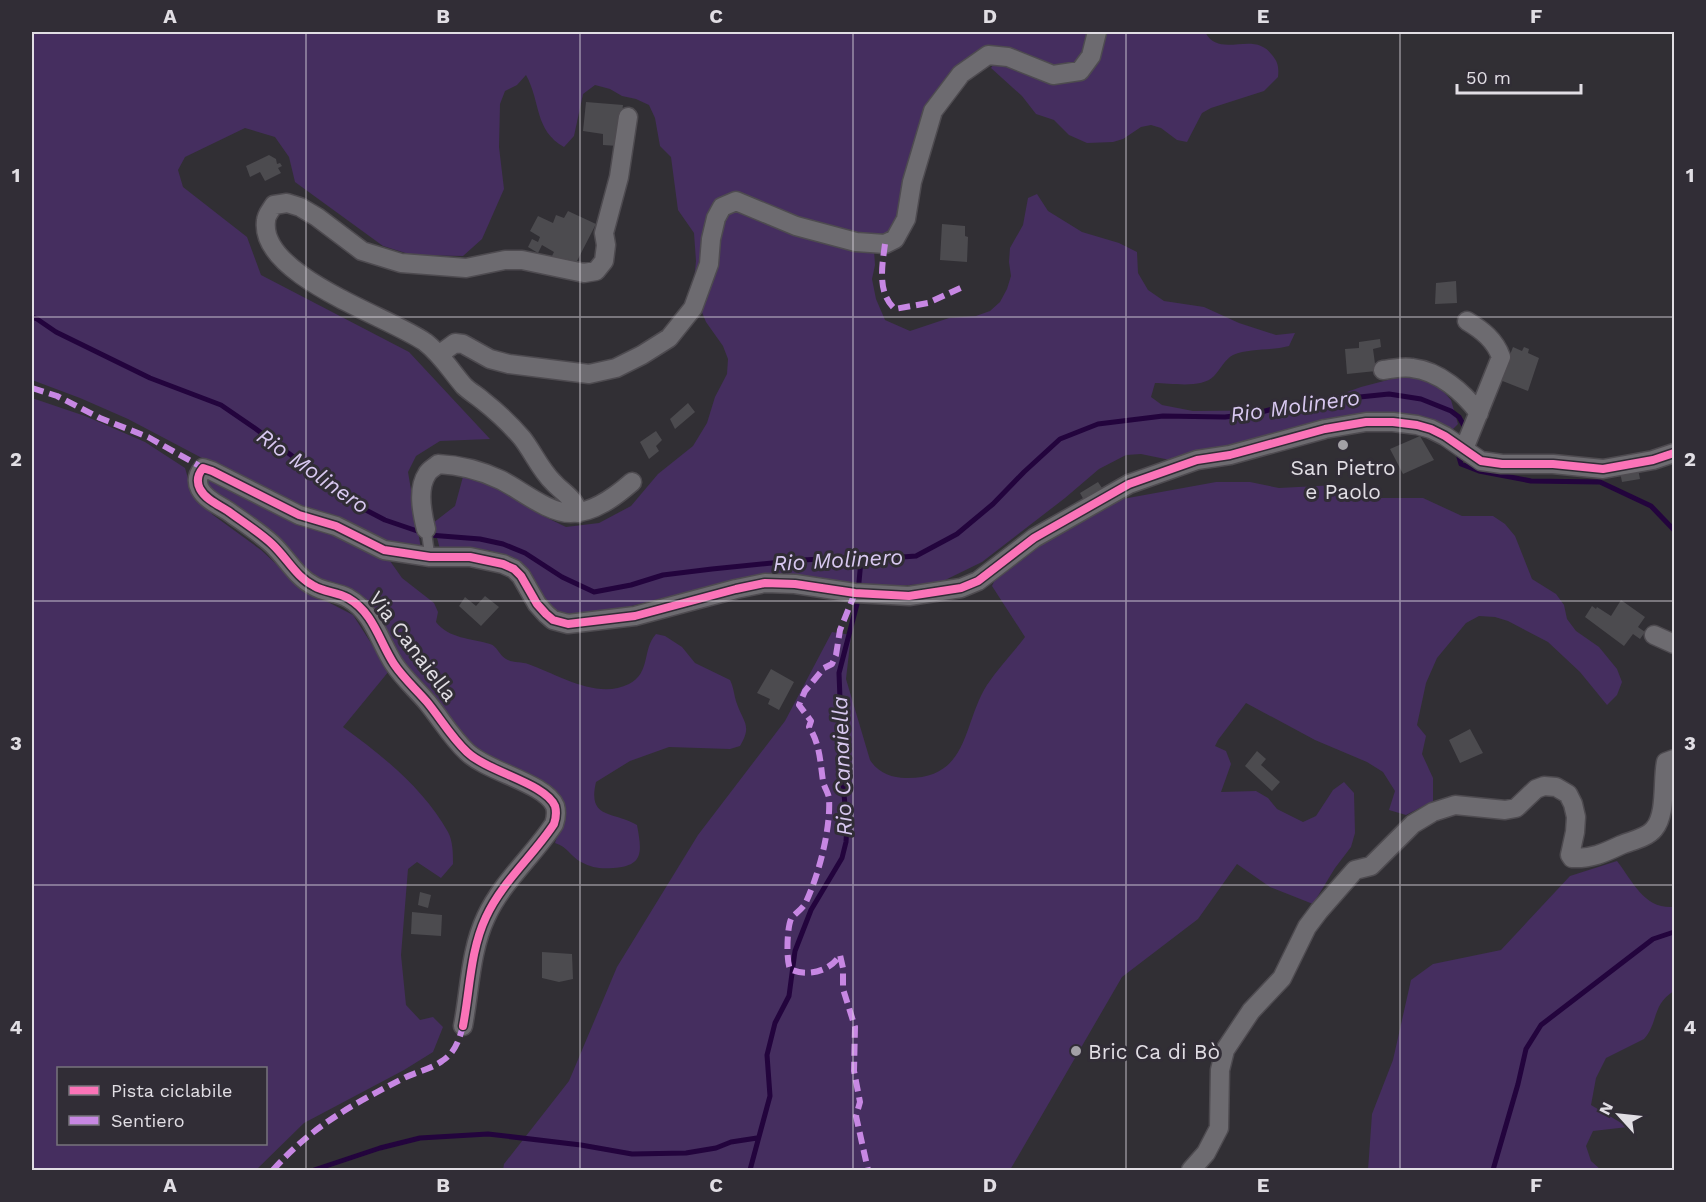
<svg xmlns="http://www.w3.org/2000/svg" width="1706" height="1202" font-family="'Work Sans',sans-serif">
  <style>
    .green { fill: #452e5f; fill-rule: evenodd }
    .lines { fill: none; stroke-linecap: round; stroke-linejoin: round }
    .stream { stroke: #23043d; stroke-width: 5 }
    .building { fill: #4c4b4f }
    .lane-casing { stroke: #4e4b50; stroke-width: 12 }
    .street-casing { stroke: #4e4b50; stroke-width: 21 }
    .lane { stroke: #6d6b70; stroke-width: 9 }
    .street { stroke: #6d6b70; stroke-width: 18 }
    .quiet { stroke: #c787e3; stroke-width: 6; stroke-dasharray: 12 6; stroke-linecap: butt }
    .cycleway-casing { stroke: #312d36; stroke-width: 11 }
    .cycleway { stroke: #fb73b8; stroke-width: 8 }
    .grid { fill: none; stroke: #e1dee4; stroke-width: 1.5; stroke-opacity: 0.55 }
    .poi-dot { fill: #a3a1a6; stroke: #312d36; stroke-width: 2 }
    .labels { text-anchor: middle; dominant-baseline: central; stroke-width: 6; stroke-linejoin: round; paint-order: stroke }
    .poi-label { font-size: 21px; fill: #e1dee4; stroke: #312d36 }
    .street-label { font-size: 21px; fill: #e1dee4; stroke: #312d36 }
    .water-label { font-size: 22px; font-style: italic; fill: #d8c8f0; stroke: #312d36 }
    .neatline { fill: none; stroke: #e1dee4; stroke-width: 2 }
    .grid-label { font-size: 20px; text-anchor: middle; font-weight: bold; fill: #e1dee4 }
  </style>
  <rect width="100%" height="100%" fill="#312f34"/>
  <path class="green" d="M32 32H1087C1095 50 1080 59 1067 70L1028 59 994 46 979 51 951 75 896 227 874 250 875 265 872 279 876 299 885 320 910 331 949 318 976 316 990 311 1000 302 1007 289 1011 276 1009 262 1010 248 1023 225 1028 198 1037 194 1048 211 1082 232 1119 243 1137 252 1138 273 1148 290 1164 301 1204 307 1239 323 1276 335 1295 333 1289 346C1271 351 1250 348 1233 355 1225 359 1220 370 1214 376 1202 389 1171 383 1155 383L1151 397 1162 405 1193 411 1297 410 1361 387 1407 375 1427 379 1441 389 1451 400 1458 424 1451 431 1422 419 1278 435 1170 460 1141 454 1126 455 1099 469 1065 498 982 562 939 583 880 587 800 576 748 577 599 614 570 615 551 609 508 557 489 550 440 549 433 523 455 506 464 473 484 479 539 514 566 527 599 523 631 506 658 474 693 446 707 423 715 397 727 374 728 359 723 346 706 322 693 291 696 261 694 233 678 210 671 157 660 146 655 118 649 105 636 99 622 96 610 89 595 85 583 94 574 136 564 147C534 130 541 102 526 75L517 85 505 91 500 104 499 147 504 189 482 239 463 256 412 255 383 246 295 182 289 157 275 137 245 128 185 157 178 170 183 187 247 237 261 275 409 352 490 439 440 441 416 456 408 472 421 549 385 541 291 505 128 419 80 398 32 380Z
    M1100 32H1205C1220 60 1254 29 1272 55 1278 62 1279 67 1278 77L1264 91 1211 108 1202 113 1187 142 1177 140 1161 128 1151 125 1141 127 1123 139 1113 142 1087 143 1069 135 1054 120 1036 114 1022 96 991 68 995 62C1017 70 1067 94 1086 76Z
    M32 398 85 416 145 442 185 468 192 492 213 515 261 550 303 589 353 615 389 671 343 727C382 755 424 789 448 832 453 841 453 854 453 864L441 878 417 862 408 869 401 955 406 1005 420 1020 433 1017 443 1027 433 1052 404 1070 304 1123 256 1170H32ZM58 1068H266V1144H58Z
    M206 475 356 543 390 561 402 578 434 603 438 612 436 622C449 639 471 638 490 644 497 646 500 656 506 659 512 663 522 662 528 664 559 675 597 700 629 684 651 673 642 649 656 634L665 636 682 647 695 663 730 680C734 688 734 696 737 704 744 723 752 726 740 746L730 749 669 747 630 761 596 782C587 820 614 811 637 825 642 852 644 866 613 868 601 869 592 868 581 862 570 856 568 847 555 843L563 818 484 760 410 677 386 633 321 585 206 489Z
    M1216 482H1250L1279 488 1337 485 1363 498H1423L1462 516H1493L1505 524 1515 536 1532 579 1556 594 1564 605 1567 619 1576 631 1599 647 1617 669 1622 682 1617 695 1607 705 1580 672 1548 642 1508 621 1495 617 1479 616 1466 623 1437 658 1426 683 1417 725 1426 736 1422 754 1433 778V801L1406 815 1389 810 1395 791 1383 772 1367 762 1315 740 1246 703 1218 740 1215 746 1226 751 1231 764 1221 792 1256 791 1268 798 1277 809 1303 822 1316 816 1333 790 1344 782 1354 793 1355 833 1351 847 1335 868 1313 904 1270 887 1237 864 1198 919 1122 977 1010 1170H503L504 1164 569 1081 617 967 698 835 785 721 832 632 851 635 846 679 870 760C878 773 892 778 906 778 970 779 962 724 987 685 998 668 1013 653 1025 637L992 586 998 573 1066 525 1117 500Z
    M1617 861C1634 883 1644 909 1674 907V991C1652 1004 1658 1024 1644 1039L1606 1058 1596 1078 1591 1105 1628 1127 1593 1131 1586 1146 1591 1161 1601 1170H1368L1372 1114 1393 1060 1411 980 1433 964 1501 950 1570 876Z"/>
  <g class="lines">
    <path class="stream" d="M32 317 37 319 56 332 150 378 221 405 256 429 362 508 385 520 429 535 480 539 503 544 525 553 562 577 594 592 631 585 663 575 712 569 802 560 843 558 861 560 916 556 957 534 993 504 1024 472 1060 439 1098 424 1163 416 1225 417 1258 413 1291 404 1389 394 1421 399 1451 411 1459 417 1464 426V430
      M1459 451V457L1461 464 1479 471 1531 481 1600 482 1651 506 1674 530
      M314 1170 380 1148 420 1138 488 1134 581 1145 632 1154 686 1153 716 1148 731 1142 757 1138
      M750 1170 770 1096 767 1055 775 1023 789 996 795 951 811 910 842 858 846 842 847 824 840 756 841 725 839 673 857 604 861 560
      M1493 1170 1518 1084 1526 1049 1541 1025 1653 939 1674 932"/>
  </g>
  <path class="building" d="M586 102 623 105 618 146 603 145V134L583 131Z
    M269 155 276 159 277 164 280 163 282 166 278 168 281 173 265 181 260 172 250 177 246 166Z
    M568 211 596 224 576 263 567 259 565 262 552 256 554 252 542 245 538 253 528 247 532 239 538 242 540 237 530 231 538 216 553 223 556 215 564 218Z
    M942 224 965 226V236L968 237 967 262 940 260Z
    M1456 281 1457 303 1435 304 1436 283Z
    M1380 339 1381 347 1373 349 1376 371 1347 374 1345 349 1359 348V342Z
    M1513 347 1522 351 1524 347 1529 349 1528 353 1539 358 1528 391 1500 380Z
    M688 403 695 412 675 429 670 419Z
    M656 431 662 440 656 446 659 451 649 459 640 442Z
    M1420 436 1434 460 1403 474 1390 449Z
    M1638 469 1640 479 1622 482 1620 472Z
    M1098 482 1104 491 1085 502 1080 493Z
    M485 596 499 607 481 626 459 606 465 597 476 606Z
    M1621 600 1645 617 1638 627 1645 632 1640 639 1633 634 1624 646 1585 617 1592 606 1596 609 1597 607 1611 616Z
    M771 669 794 682 779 710 768 704 770 699 757 693Z
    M1470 729 1483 753 1460 763 1449 740Z
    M1257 751 1266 759 1261 765 1280 782 1272 791 1245 766Z
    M420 892 431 895 428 908 418 905Z
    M412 912 442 915 441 936 411 934Z
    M542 952 572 954 573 979 559 982 542 978Z"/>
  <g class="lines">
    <defs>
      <path id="lane" d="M426 529 430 557"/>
      <path id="street" d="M440 354 455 343 463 344 490 359 509 364 589 374 616 368 642 355 669 338 693 308 709 264 711 239 716 218 722 207 736 201 796 226 856 242 885 244 895 239 906 219 912 182 933 111 961 74 988 55 1008 57 1053 75 1080 71 1091 56 1097 32
        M1383 370C1392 369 1403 366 1412 368 1439 371 1463 392 1479 413
        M1464 449 1501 357C1495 340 1482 330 1467 321
        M578 513C575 498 563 493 553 482 540 469 533 452 522 438 510 424 496 411 482 400 476 395 469 391 464 386 451 371 441 354 425 342 388 316 259 276 266 221 266 215 271 210 274 205L287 203 300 207 317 217 362 251 401 263 466 268 505 260H522L584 273 596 271 604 261 606 245 604 233 619 177 628 117
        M426 529C422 513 417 489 427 474 429 470 435 467 438 464 461 465 480 470 501 480 521 490 548 513 571 513 594 513 616 496 632 482
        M1654 635 1674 644
        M463 1026C470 990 470 951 486 917 502 882 533 856 554 824 556 818 557 813 555 806 545 783 488 772 467 752 451 737 441 719 427 702 416 689 404 679 394 664 379 641 374 613 348 598 337 592 324 592 314 586 296 577 287 558 272 544 259 532 243 522 228 511 219 505 206 500 200 489 196 481 198 474 203 468L212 471 299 515 336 526 384 550 430 557H470L503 564 514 569 521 576 537 604 546 614 553 620 568 624 635 616 736 589 765 583 795 584 855 593 909 596 961 588 978 581 1034 538 1129 484 1197 460 1230 455 1325 429 1366 422H1393L1417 425 1431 429 1445 436 1481 461 1502 464H1553L1603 469 1653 460 1674 453
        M1191 1170 1206 1153 1219 1128 1220 1070 1225 1050 1251 1011 1282 978 1307 927 1319 911 1355 870 1371 866 1413 824 1433 812 1455 805 1505 810 1516 808 1536 789 1544 786 1556 787 1568 794 1573 804 1576 817 1575 832 1570 855 1572 858C1591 859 1604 853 1621 845 1630 841 1647 838 1654 829 1667 814 1662 780 1666 762L1674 759"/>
    </defs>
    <use href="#lane" class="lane-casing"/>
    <use href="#street" class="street-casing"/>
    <use href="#lane" class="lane"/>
    <use href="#street" class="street"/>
    <path class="quiet" d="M885 244C882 266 877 293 895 309L928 303 965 286
      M32 388 57 396 100 418 148 437 203 468
      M855 593 840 630 836 655 832 664 824 668 805 691 799 705 811 721 809 727C820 744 820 761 823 781 824 787 828 792 829 798 831 828 819 874 806 902 803 909 795 913 791 919 787 928 786 960 790 969 806 977 830 972 840 955L843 968V989L855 1027 854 1071 860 1102 856 1116 868 1170
      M273 1170C311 1127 353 1104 404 1078 416 1072 431 1069 442 1061 455 1053 459 1040 463 1026"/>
    <defs>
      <path id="cycleway" d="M463 1026C470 990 470 951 486 917 502 882 533 856 554 824 556 818 557 813 555 806 545 783 488 772 467 752 451 737 441 719 427 702 416 689 404 679 394 664 379 641 374 613 348 598 337 592 324 592 314 586 296 577 287 558 272 544 259 532 243 522 228 511 219 505 206 500 200 489 196 481 198 474 203 468L212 471 299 515 336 526 384 550 430 557H470L503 564 514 569 521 576 537 604 546 614 553 620 568 624 635 616 736 589 765 583 795 584 855 593 909 596 961 588 978 581 1034 538 1129 484 1197 460 1230 455 1325 429 1366 422H1393L1417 425 1431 429 1445 436 1481 461 1502 464H1553L1603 469 1653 460 1674 453"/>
    </defs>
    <use href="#cycleway" class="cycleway-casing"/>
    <use href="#cycleway" class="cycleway"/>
  </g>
  <path class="grid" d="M306 32V1170M580 32V1170M853 32V1170M1126 32V1170M1400 32V1170M32 317H1674M32 601H1674M32 885H1674"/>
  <g class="poi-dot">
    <circle cx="1343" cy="445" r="6"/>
    <circle cx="1076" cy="1051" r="6"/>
  </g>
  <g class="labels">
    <g class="poi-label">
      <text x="1343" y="467">San Pietro<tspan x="1343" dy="24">e Paolo</tspan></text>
      <text x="1088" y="1051" text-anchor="start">Bric Ca di Bò</text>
    </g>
    <g class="street-label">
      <text transform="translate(413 646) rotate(53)">Via Canaiella</text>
    </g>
    <g class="water-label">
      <text transform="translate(1295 406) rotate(-8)">Rio Molinero</text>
      <text transform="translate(313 471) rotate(35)">Rio Molinero</text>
      <text transform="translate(838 560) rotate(-3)">Rio Molinero</text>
      <text transform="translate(842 766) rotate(-92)">Rio Canaiella</text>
    </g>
  </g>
  <rect width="1706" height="1202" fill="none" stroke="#312d36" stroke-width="66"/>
  <rect x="57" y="1067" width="210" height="78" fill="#312d36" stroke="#77747c" stroke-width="1.5"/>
  <rect x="69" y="1086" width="30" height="9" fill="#fb73b8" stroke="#77747c" stroke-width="1.5"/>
  <text x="111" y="1097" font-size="18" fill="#e1dee4">Pista ciclabile</text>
  <rect x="69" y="1116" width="30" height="9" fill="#c787e3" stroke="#77747c" stroke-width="1.5"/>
  <text x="111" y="1127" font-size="18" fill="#e1dee4">Sentiero</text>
  <g transform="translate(1619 1115) rotate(297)" stroke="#312d36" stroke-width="4.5" paint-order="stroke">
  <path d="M0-4.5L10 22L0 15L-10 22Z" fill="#e1dee4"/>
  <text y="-9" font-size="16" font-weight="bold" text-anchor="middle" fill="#e1dee4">N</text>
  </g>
  <path d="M1457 84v9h124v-9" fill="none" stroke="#e1dee4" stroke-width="3"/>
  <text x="1466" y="84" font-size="18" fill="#e1dee4" stroke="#312d36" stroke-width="4.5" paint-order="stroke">50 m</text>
  <rect x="33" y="33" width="1640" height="1136" class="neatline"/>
  <g class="grid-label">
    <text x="170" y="23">A</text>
    <text x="443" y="23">B</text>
    <text x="716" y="23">C</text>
    <text x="990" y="23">D</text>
    <text x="1263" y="23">E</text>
    <text x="1536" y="23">F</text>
    <text x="16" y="182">1</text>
    <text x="1690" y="182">1</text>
    <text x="16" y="466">2</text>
    <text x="1690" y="466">2</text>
    <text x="16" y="750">3</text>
    <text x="1690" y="750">3</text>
    <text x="16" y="1034">4</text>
    <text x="1690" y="1034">4</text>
    <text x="170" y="1192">A</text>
    <text x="443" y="1192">B</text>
    <text x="716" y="1192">C</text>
    <text x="990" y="1192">D</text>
    <text x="1263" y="1192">E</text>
    <text x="1536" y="1192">F</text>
  </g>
</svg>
